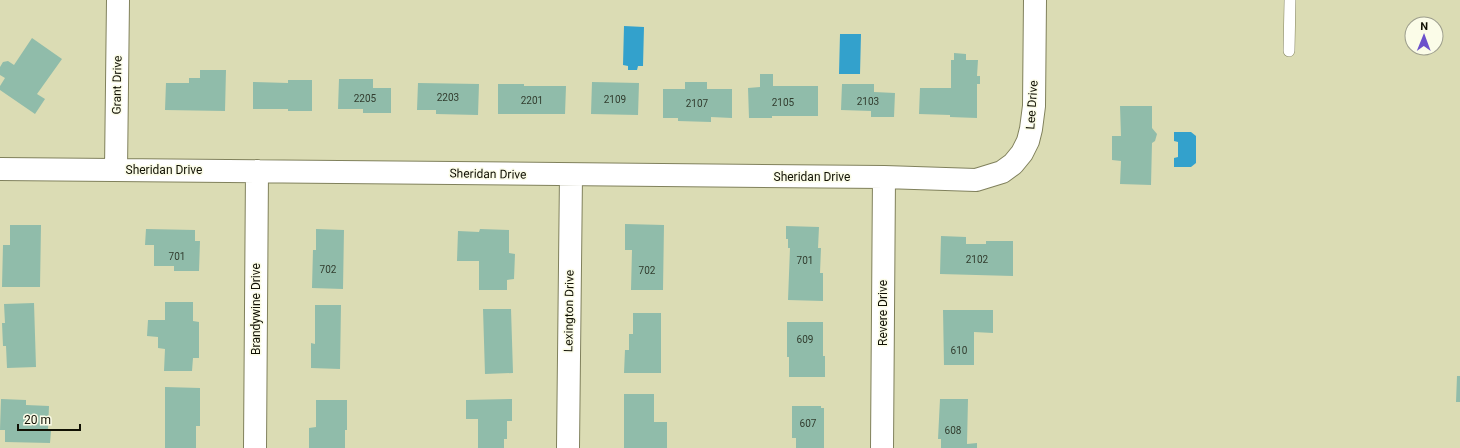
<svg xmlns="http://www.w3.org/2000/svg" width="1460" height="448" font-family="Roboto,sans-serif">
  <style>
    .water { fill: #33a1cc }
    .building { fill: #90bcaa }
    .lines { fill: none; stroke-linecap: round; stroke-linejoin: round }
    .service-casing { stroke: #80815c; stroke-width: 12 }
    .minor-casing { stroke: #80815c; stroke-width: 24 }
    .service { stroke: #fff; stroke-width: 11 }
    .minor { stroke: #fff; stroke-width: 22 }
    .labels { text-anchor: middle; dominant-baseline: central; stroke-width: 3; stroke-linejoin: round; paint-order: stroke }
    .number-label { font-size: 10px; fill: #313c2e }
    .street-label { font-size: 12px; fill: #111104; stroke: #fbfce8 }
  </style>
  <rect width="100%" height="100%" fill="#dbdcb4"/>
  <path class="water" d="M624 26 644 27 643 66H638L637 70H628V66L623 65Z
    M840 34H861L860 74H839Z
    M1174 132H1191L1196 136V163L1191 167H1174V158L1178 157V142L1174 141Z"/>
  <path class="building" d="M32 38 62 59 37 94 45 99 35 114 0 90V86L5 78 0 75V67L3 62 8 61 14 65Z
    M954 53 966 54V60H978L977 76H980V84H977V118L950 117V115L919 114 920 88H951V60H954Z
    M200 70H226L225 111 165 110 166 83H189V78H200Z
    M760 74H773V86H818V116H772V118H749L748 88 760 87Z
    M339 79H373V88H391V113H363V109H338Z
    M288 80H312V111H288V109H253V82L288 83Z
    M592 82 639 83 638 115 591 114Z
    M685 82H707V89H732V118L711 117V122L678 121V118H663V89H685Z
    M418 83 479 84 478 115 436 114V110H417Z
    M498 84H524V86H566L565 114H498Z
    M842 84H874V92L895 93 894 117H871V111L841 110Z
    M1120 106H1152V128L1157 134 1155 141 1152 143 1151 185 1120 184 1121 161 1112 160V136H1121Z
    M625 224 664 225 663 290H631L632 250H625Z
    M10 225H41L40 287H2L3 245H10Z
    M786 226 819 227 818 248H821L820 273H823V301L788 300 790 248H788V239H786Z
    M146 229 195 230V241H200L199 271H174V266H154V245H145Z
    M316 229 344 230 343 289 312 288 313 250H316Z
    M480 229 509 230V253L515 254 514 279 507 280V290H479V261H457L458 231 479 232Z
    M941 236 966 237V244H986V241H1013V276L940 274Z
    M165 302H193V321L199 322V358H193L192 371H164L165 349 158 348V337L147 336 148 320H165Z
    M34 303 36 367 7 368 6 346H3L2 323H5L4 304Z
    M315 305H341L340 369 311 368V343L315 344Z
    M483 309H511L513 373 485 374Z
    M943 310H993V333L974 332V365H944Z
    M633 313H661V373H624L625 350H629V334H633Z
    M787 322H823V356H825V377H789V357H787Z
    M1457 376H1460V402H1456Z
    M165 387 200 388V426H196V448H165Z
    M624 394H654V422H667V448H624Z
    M1 399 26 400V405L49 406 48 431H51L50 443 5 442V430H0Z
    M512 399V421H507V439H504V448H478V419H466V400Z
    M940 399H968L967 444 977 443V448H941V439H938Z
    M316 400H347V430H345V448H309V428L316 427Z
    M792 406H821V408H824V448H796V438H792Z"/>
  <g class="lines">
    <defs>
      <path id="service" d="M1289 51 1290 0"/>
      <path id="minor" d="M0 169 884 177 976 180 1002 172 1013 164 1022 153 1028 141 1031 129 1034 106 1035 0
        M116 170 118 0
        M255 448 257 171
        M568 448 571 175
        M882 448 884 177"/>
    </defs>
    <use href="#service" class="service-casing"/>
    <use href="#minor" class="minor-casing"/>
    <use href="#service" class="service"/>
    <use href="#minor" class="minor"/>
  </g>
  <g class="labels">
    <g class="number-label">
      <text x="448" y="97">2203</text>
      <text x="365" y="98">2205</text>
      <text x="615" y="99">2109</text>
      <text x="532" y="100">2201</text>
      <text x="868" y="101">2103</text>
      <text x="783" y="102">2105</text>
      <text x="697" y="103">2107</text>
      <text x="177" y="256">701</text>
      <text x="977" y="259">2102</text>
      <text x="805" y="260">701</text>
      <text x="328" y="269">702</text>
      <text x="647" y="270">702</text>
      <text x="805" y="339">609</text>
      <text x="959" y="350">610</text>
      <text x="808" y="423">607</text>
      <text x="953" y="430">608</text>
    </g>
    <g class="street-label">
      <text transform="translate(117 85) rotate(-89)">Grant Drive</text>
      <text transform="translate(1032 105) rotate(-86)">Lee Drive</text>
      <text x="164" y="170">Sheridan Drive</text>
      <text transform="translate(488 174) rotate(1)">Sheridan Drive</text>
      <text x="812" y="177">Sheridan Drive</text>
      <text transform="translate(256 309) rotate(-90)">Brandywine Drive</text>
      <text transform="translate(569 311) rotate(-89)">Lexington Drive</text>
      <text transform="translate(883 313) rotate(-90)">Revere Drive</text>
    </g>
  </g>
  <g transform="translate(1424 36) rotate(1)"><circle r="19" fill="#fbfce8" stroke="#9d9e8d"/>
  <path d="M0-3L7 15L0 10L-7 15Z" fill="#6b51cb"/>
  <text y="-6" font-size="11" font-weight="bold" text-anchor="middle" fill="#111104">N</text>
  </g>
  <path d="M18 424v6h62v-6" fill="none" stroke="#111104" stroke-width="2"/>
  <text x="24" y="424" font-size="12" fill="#111104" stroke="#fbfce8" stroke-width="3" paint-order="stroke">20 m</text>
</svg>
